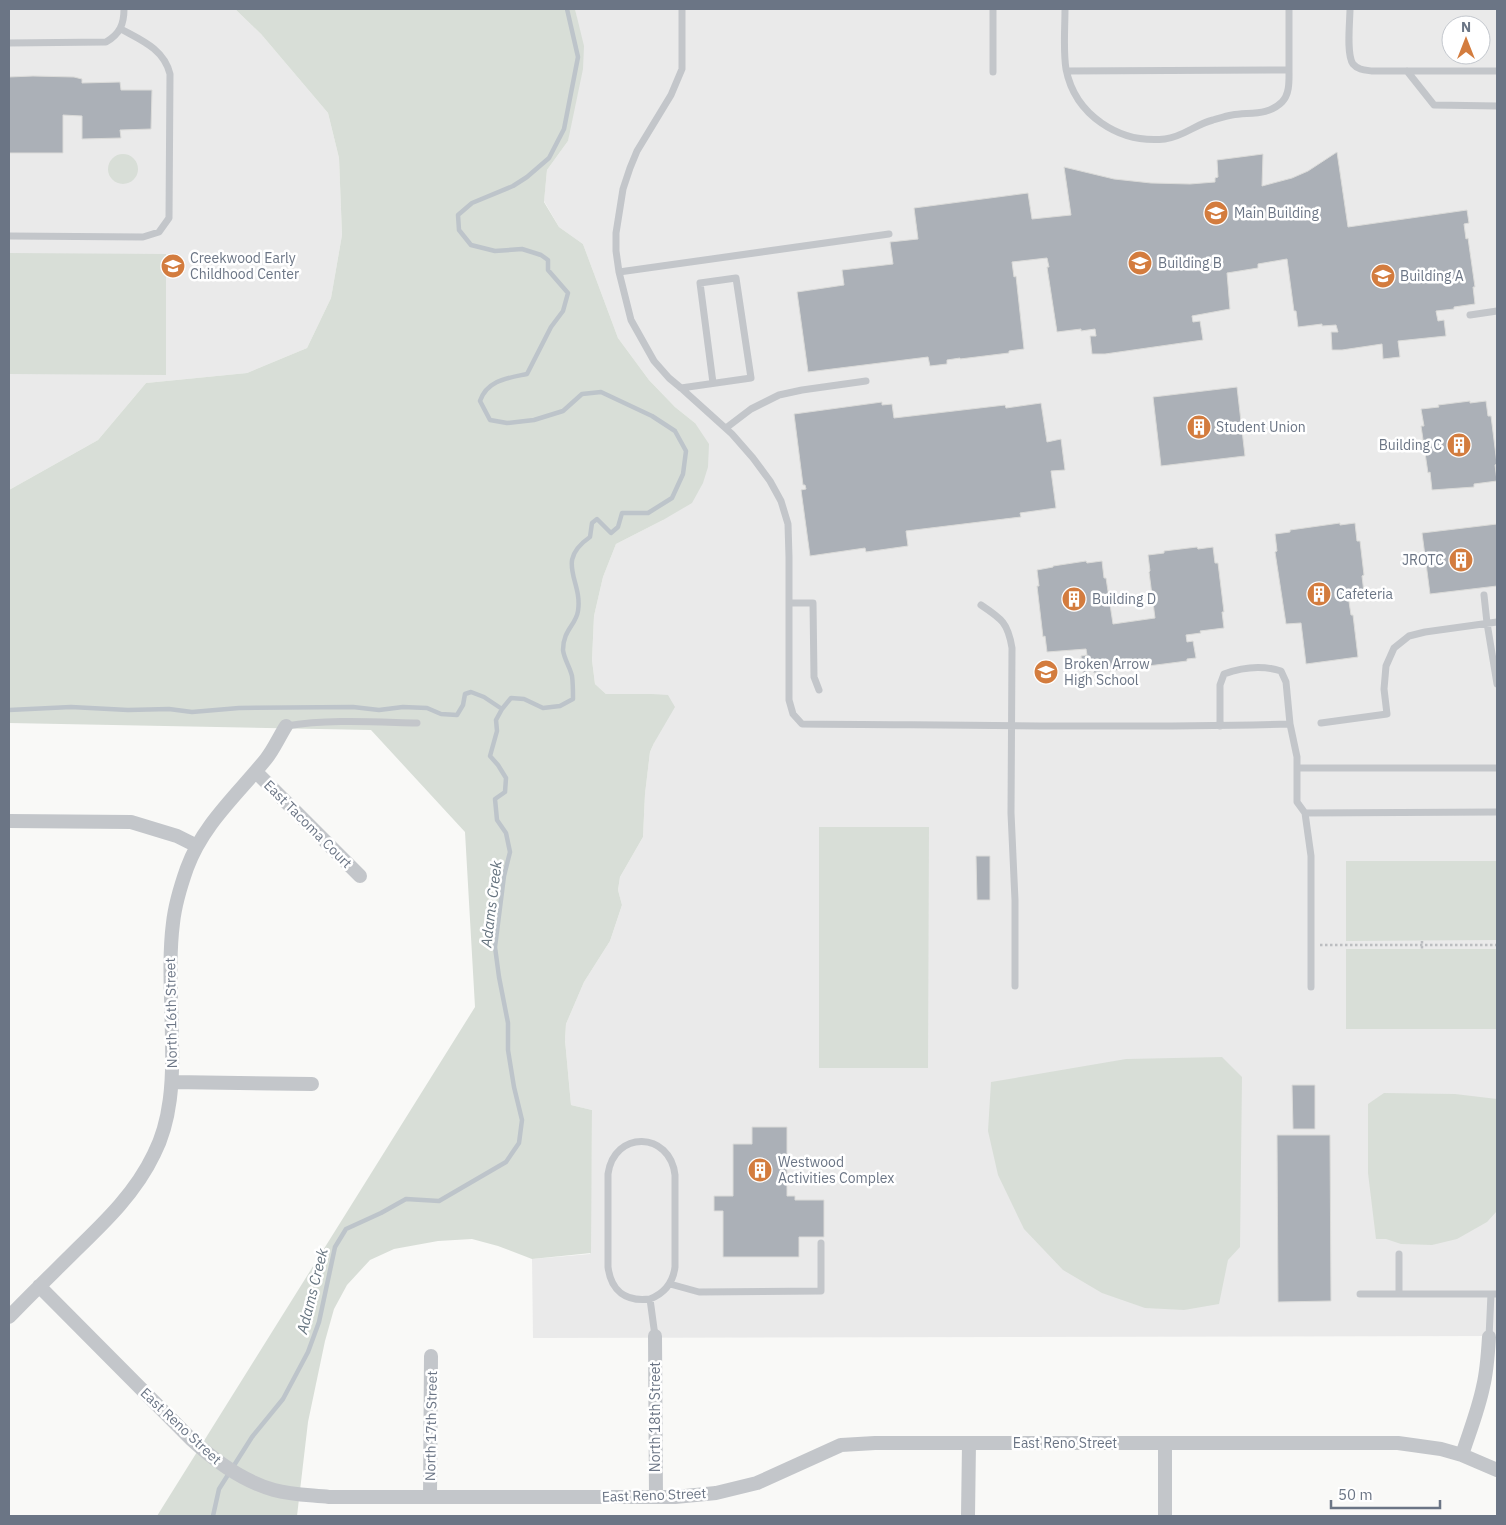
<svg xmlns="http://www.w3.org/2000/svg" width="1506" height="1525" font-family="'IBM Plex Sans',sans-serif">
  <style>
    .built { fill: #eaeaea; fill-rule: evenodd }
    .green { fill: #d8ded7 }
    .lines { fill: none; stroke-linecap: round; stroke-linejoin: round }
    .stream { stroke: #bdc4ca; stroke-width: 4.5 }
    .building { fill: #abb0b7; stroke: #dbdbd9 }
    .path { stroke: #bbbdc0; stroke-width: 2.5; stroke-dasharray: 2.5 2.5; stroke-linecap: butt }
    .service { stroke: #c3c6ca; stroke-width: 7 }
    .minor { stroke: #c3c6ca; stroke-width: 14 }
    .labels { text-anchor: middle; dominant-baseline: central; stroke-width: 5; stroke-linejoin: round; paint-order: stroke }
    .poi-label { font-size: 14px; fill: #6b7585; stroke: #fff; text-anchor: start }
    .street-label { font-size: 14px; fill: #6b7585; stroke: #fff }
    .water-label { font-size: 15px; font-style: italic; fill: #677580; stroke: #fff }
  </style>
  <rect width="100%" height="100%" fill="#f9f9f7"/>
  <path class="built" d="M9 9H235L261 34 328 113 339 158 342 235 331 298 307 348 247 373 146 383 98 440 9 490Z
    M575 9H1497V1336L533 1338 532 1259 590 1254 592 1110 571 1105 565 1040 566 1024 584 982 610 941 622 905 618 890 620 877 643 837 645 794 650 752 654 743 652 694H606L595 684 592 660 594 616 603 577 616 544 663 520 695 423 675 407 649 380 618 338 583 244 559 227 544 201 547 170 568 141 577 19ZM1451 25H1481V55H1451Z"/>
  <path class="green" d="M235 9H575L584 46 583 69 568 141 547 170 544 202 559 227 583 244 618 338 649 380 675 407 695 423 709 444 708 467 703 483 692 503 663 520 616 544 603 577 594 616 592 660 595 684 606 694H652L668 695 675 707 654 743 650 752 645 794 643 837 620 877 618 890 622 905 610 941 584 982 566 1024 565 1040 571 1105 592 1110 591 1253 532 1259 498 1246 472 1239 438 1241 394 1249 370 1260 347 1285 334 1309 325 1341 308 1422 297 1516H157L475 1007 465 832 371 730 9 723V490L98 440 146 383 247 373 307 348 331 298 342 235 339 158 328 113 261 34Z
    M108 169a15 15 0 1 1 30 0a15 15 0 1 1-30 0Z
    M9 253 166 254V375L9 374Z
    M819 827H929L928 1068H819Z
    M1346 861H1497V940L1346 941Z
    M1346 949H1497V1029H1346Z
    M1222 1057 1242 1077 1240 1247 1228 1260 1219 1304 1184 1310 1145 1308 1102 1293 1063 1270 1024 1229 998 1175 988 1131 991 1082 1126 1059Z
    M1384 1093 1455 1094 1497 1099V1211L1487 1222 1457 1239 1432 1245 1401 1244 1386 1239H1376L1368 1173V1104Z"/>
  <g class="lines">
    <path class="stream" d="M9 710 71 707 128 710 169 709 192 712 239 708 353 707 379 710 403 707 427 708 441 714 457 715 463 705 465 694 471 692 484 697 502 709
      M213 1516 219 1489 252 1437 283 1399 308 1352 319 1322 335 1247 346 1229 381 1213 406 1199 439 1201 506 1162 519 1143 522 1120 514 1087 508 1050V1023L499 977 495 947 504 876 510 852 506 833 497 820 495 799 505 792 506 778 498 765 490 756 497 731 496 720 502 709 511 698 524 699 543 708 560 706 573 699C573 692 573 683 572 676 570 667 564 659 563 650 563 630 576 625 578 611 583 580 554 562 590 537L592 523 597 519 611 533 618 527 622 513H648L672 498 683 474 686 451 675 431 652 416 601 392 582 394 563 411 534 420 507 423 490 420 480 401C487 380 508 378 527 374L551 327 563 311 568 293 548 270V260L541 255 522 249 495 251 471 245 459 230 458 215 472 203 513 186 527 177 549 158 564 129 578 57 567 9"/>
  </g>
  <path class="building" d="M33 76 74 77 82 79V83L120 82 121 90H152L151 129 120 130 121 138 82 139V116L63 115V153H9V77Z
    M1337 152 1348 227 1467 210 1469 223 1464 224 1466 239 1468 238 1475 287H1473L1475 304 1454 307V309L1436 311 1438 321 1444 320 1446 336 1398 341 1400 357 1383 359 1382 344 1342 350H1332L1331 332H1338L1336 325 1322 326V324L1298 327 1296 311H1294L1287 259 1258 264V268L1227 273 1230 309 1192 316 1193 322 1200 321 1203 340 1105 354H1092L1090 336H1096L1095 329 1081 331V329L1057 332 1047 267H1049L1047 258 1012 262 1014 277 1016 276 1024 349 1009 351V353L960 359V358L947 360V364L930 366 928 357 808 372 797 292 844 285 842 270 893 264 890 242 918 239 914 208 1028 193 1032 219 1071 215 1064 167 1114 179 1151 183 1190 184 1215 182V178L1218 177 1217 160 1263 154 1262 186 1292 178 1308 171Z
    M1237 387 1245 456 1161 466 1153 397Z
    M1470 401V403L1486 401 1488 416H1491L1497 464 1495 465 1497 481 1474 484V487L1432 490 1430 472 1428 473 1421 426H1424L1421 409 1439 407 1438 405Z
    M882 402V405L892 404 894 418 1005 405 1006 408 1041 403 1047 442 1061 439 1065 470 1051 471 1056 508 1020 513 1021 517 906 531 908 546 866 552 865 548 810 556 801 490 806 489 805 485H803L794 414Z
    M1340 523V525L1355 523 1357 541H1360L1364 575 1362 576 1364 593 1348 595 1351 615H1353L1358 657 1306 664 1301 623 1286 624 1275 552 1277 551 1275 534 1290 532V530Z
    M1497 524V586L1430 594 1422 533Z
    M1197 547 1198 549 1213 547 1215 563H1218L1224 612H1222L1224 628 1200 631 1201 633 1186 635 1187 642 1193 641 1196 658 1187 659V661L1094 673 1093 671 1083 673 1081 656 1087 655 1086 649 1047 652 1045 636 1043 637 1037 586H1039L1037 570 1053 567V566L1086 561 1087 563 1102 561 1104 578H1106L1113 624 1155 618 1149 572 1150 571 1148 555 1164 553V551Z
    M976 856H990V900H977Z
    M1292 1085H1315V1129H1293Z
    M752 1127H787V1196H795V1200H824V1237H799V1257H723V1211H714V1196H733V1144H752Z
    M1277 1135H1330L1331 1301 1278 1302Z"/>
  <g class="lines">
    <path class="path" d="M1422 941V949
      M1320 945H1496"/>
    <path class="service" d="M682 9V69L671 95 637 151 630 168 623 189 616 233V251L619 272 631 320 654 361 669 378 681 388 732 434 753 458 770 481 781 501 788 524 789 557V700L793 714 802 724C965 725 1127 728 1290 724
      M1065 9C1065 29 1063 50 1066 69 1075 115 1119 144 1165 139 1183 137 1196 124 1213 120 1220 118 1226 116 1232 115 1249 112 1268 116 1282 102 1290 94 1289 80 1289 70
      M1350 9C1350 22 1346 54 1353 64 1358 70 1365 70 1372 71H1497
      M9 43 106 42C120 34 124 24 124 9
      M1067 71 1289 70V9
      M1407 71 1434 105 1497 106
      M993 72V9
      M9 236 143 237 159 232 169 218 170 74C164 49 141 40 121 29
      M619 272 889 234
      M1470 315 1497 311
      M681 388 751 378 736 278 700 283 713 383
      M726 428 751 409 779 395 802 390 866 381
      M1484 595 1487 623 1497 684
      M790 603H813L814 677 819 690
      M981 605C1002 619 1008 623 1012 648L1011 813 1015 900V986
      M1321 723 1387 714 1384 689 1386 666 1394 648 1409 636 1425 632 1497 622
      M286 726C329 719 374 722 417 723
      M1220 726V685L1224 674C1243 667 1262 665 1281 671L1286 682 1290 724 1297 757V802L1305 813 1311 856V987
      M1298 768H1497
      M1305 813 1497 812
      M1399 1254V1294
      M670 1284 699 1292 821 1291V1243
      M1360 1294H1497
      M650 1299C665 1293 673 1283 675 1267V1175C670 1131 614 1130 608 1174V1267C611 1291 626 1302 650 1299L655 1336
      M1489 1337 1491 1294"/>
    <path class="minor" d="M256 772 360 876
      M9 821 131 822 177 836 197 846
      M172 1082 312 1084
      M39 1286 191 1439C215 1461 242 1481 274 1490 292 1495 311 1495 329 1497H675L716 1493 757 1483 841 1445 875 1443H1398L1441 1449 1462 1455 1497 1470
      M9 1317C31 1294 54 1272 76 1250 106 1221 136 1192 154 1154 171 1121 173 1080 172 1043 172 1004 168 962 173 923 175 904 181 885 187 868 203 824 238 794 266 759 274 749 279 737 286 726
      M655 1336 656 1497
      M1165 1443V1516
      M1462 1455C1469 1433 1478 1411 1483 1387 1487 1371 1488 1354 1489 1337
      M430 1497 431 1356
      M968 1516 969 1443"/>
  </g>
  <defs>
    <symbol id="school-disc" viewBox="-11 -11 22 22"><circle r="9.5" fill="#d37c3e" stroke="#fff"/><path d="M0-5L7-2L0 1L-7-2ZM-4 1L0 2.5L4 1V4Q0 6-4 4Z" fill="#fff"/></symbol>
    <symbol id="building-disc" viewBox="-11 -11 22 22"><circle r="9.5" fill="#d37c3e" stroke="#fff"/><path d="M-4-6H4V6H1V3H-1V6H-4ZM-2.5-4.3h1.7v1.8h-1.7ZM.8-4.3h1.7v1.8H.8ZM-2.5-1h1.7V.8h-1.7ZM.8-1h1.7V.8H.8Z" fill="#fff"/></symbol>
  </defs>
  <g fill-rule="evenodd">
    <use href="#school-disc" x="1202" y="199" width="28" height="28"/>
    <use href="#school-disc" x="1126" y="249" width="28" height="28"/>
    <use href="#school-disc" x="159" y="252" width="28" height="28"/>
    <use href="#school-disc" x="1369" y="262" width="28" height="28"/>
    <use href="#building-disc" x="1185" y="413" width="28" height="28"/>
    <use href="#building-disc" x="1445" y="431" width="28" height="28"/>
    <use href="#building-disc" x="1447" y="546" width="28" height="28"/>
    <use href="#building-disc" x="1305" y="580" width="28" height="28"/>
    <use href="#building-disc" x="1060" y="585" width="28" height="28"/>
    <use href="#school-disc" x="1032" y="658" width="28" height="28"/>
    <use href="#building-disc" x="746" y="1156" width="28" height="28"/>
  </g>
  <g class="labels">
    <g class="poi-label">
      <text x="1234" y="213">Main Building</text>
      <text x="190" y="258">Creekwood Early<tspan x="190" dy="16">Childhood Center</tspan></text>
      <text x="1158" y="263">Building B</text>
      <text x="1400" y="276">Building A</text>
      <text x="1216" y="427">Student Union</text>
      <text x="1442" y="445" text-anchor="end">Building C</text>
      <text x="1444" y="560" text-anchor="end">JROTC</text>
      <text x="1336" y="594">Cafeteria</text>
      <text x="1092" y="599">Building D</text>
      <text x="1064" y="664">Broken Arrow<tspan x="1064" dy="16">High School</tspan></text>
      <text x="778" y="1162">Westwood<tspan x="778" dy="16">Activities Complex</tspan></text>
    </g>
    <g class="street-label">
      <text transform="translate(308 824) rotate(45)">East Tacoma Court</text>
      <text transform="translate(171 1013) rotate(-91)">North 16th Street</text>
      <text transform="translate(655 1417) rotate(-90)">North 18th Street</text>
      <text transform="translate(181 1426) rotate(43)">East Reno Street</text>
      <text transform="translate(431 1426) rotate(-89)">North 17th Street</text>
      <text x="1065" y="1443">East Reno Street</text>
      <text transform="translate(654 1495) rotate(-2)">East Reno Street</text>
    </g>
    <g class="water-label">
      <text transform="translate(491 904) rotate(-83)">Adams Creek</text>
      <text transform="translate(312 1291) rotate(-76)">Adams Creek</text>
    </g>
  </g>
  <rect width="1506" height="1525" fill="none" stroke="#6b7585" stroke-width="20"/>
  <g transform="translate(1466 40)"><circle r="24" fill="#ffffff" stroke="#c4c8ce"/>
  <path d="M0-4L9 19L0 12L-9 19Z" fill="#d37c3e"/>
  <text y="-8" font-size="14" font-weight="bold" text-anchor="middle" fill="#6b7585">N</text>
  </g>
  <path d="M1331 1500v8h109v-8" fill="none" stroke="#6b7585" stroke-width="2.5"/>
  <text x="1338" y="1500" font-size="15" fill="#6b7585" stroke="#ffffff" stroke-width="4" paint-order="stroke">50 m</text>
</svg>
